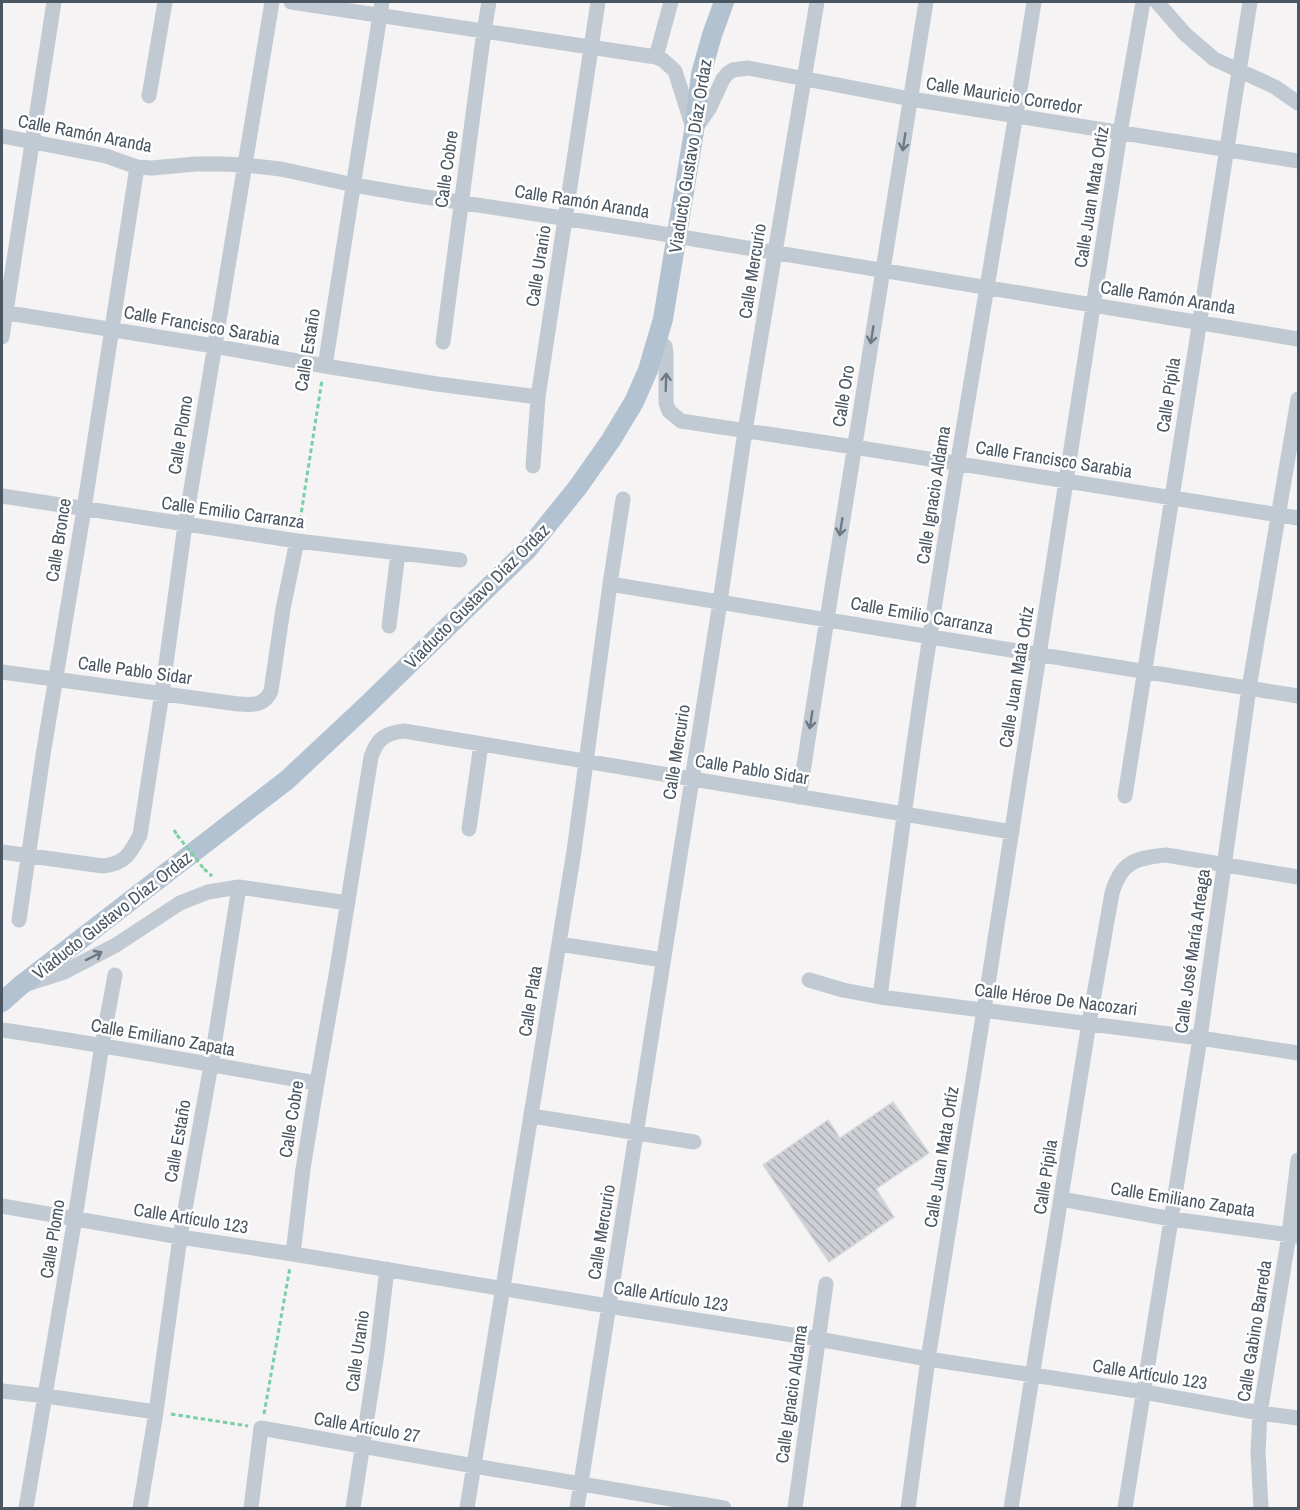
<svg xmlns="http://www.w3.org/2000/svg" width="1300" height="1510" font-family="'Archivo Narrow',sans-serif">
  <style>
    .building { fill: url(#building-back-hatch); stroke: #d7d9de; stroke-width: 1.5 }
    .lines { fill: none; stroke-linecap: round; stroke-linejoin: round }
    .path { stroke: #7ad0a6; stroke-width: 3; stroke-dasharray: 4.5 3; stroke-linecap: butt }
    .minor { stroke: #c1cad2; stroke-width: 15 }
    .major { stroke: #b3c2d1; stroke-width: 20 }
    .path-bridge { stroke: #7ad0a6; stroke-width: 3; stroke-dasharray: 4.5 3; stroke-linecap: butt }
    .minor-bridge { stroke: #c1cad2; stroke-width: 15 }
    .oneway { stroke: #6e7983 }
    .labels { text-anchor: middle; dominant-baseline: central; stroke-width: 5; stroke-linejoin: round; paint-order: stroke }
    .street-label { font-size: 18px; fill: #4a5661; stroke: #fff }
  </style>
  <defs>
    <pattern id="building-back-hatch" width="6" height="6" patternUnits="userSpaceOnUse" patternTransform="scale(1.5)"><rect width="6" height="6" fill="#cdcfd5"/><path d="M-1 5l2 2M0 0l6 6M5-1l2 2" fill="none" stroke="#a8abb0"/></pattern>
  </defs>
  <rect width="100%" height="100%" fill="#f5f3f3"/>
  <path class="building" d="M893 1102 929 1153 876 1189 894 1217 829 1262 763 1165 828 1120 840 1138Z"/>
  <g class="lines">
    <path class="path" d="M299 527 322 380
      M174 830 177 835
      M204 869 212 876
      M171 1414 248 1426
      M264 1414 290 1267"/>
    <path class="minor" d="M291 2 656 57 663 60 675 71 693 128
      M1157 2 1185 34 1214 59 1275 87 1298 103
      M656 57 671 2
      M149 96 165 2
      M695 129 709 109 723 79 728 73 733 70 748 68 911 99 1298 161
      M2 136 106 156 137 167 152 168 196 164H221L245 165 281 169 354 185 406 194 640 230
      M717 243 1298 339
      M2 312 214 346 325 366 437 384 538 397
      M2 337 54 2
      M657 341 665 346 666 353V403L669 411 681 421 854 447 1298 518
      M443 342 484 31 489 2
      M325 366 382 2
      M533 466 538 397 598 2
      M2 496 297 541 460 560
      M610 584 986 646 1298 696
      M389 626 398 553
      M2 672 238 704C253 705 264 706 271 691L283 609 297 541
      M1125 796 1250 2
      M799 797 827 619 926 2
      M469 829 481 744
      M2 852 103 866C126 863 130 854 140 835L162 693 185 525 272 2
      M19 920 43 755 84 509 137 167
      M559 944 663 960
      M809 980 843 990 880 997 1200 1038 1298 1053
      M30 983 64 972 116 945 180 903 208 892 239 887 348 903
      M880 997C896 876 911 756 930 636 962 424 1001 213 1034 2
      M2 1030C107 1045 211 1065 317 1083
      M532 1116 694 1142
      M1061 1199 1172 1219 1298 1236
      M2 1206 180 1237 293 1254 608 1306 818 1339 928 1359 1144 1392 1260 1413 1298 1418
      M293 1254 303 1169 317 1083 337 969 371 757C377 739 385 733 404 731L1012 832
      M2 1391 46 1396 156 1412
      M26 1508 75 1218 102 1045 115 975
      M140 1508 156 1412 180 1237 211 1065 239 887
      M251 1508 261 1428 474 1466 724 1508
      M353 1508 377 1353 387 1269
      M467 1508 574 851 610 584 623 499
      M577 1508 720 602 745 431 817 2
      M795 1508 826 1284
      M908 1508 928 1359 984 1010 1120 133 1143 2
      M1011 1508 1089 1023 1112 893C1121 862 1135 858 1166 855L1298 877
      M1125 1508 1200 1038 1249 688 1298 399
      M1261 1508 1258 1452 1260 1413 1289 1235 1298 1160"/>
    <path class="major" d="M2 1002 20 986 287 780 365 707 528 549 578 487 611 440 634 402 648 370 663 319 694 131 701 74 712 35 724 2"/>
    <path class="path-bridge" d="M177 835 204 869"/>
    <path class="minor-bridge" d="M640 230 717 243"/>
  </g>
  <defs><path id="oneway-shaft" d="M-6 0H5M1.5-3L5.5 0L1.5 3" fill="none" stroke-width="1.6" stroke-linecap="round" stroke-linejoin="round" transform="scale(1.5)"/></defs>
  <g class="oneway">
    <use href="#oneway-shaft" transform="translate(904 142) rotate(99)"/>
    <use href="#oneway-shaft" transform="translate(872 335) rotate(99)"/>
    <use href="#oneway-shaft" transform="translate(666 382) rotate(-88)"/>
    <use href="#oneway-shaft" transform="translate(841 527) rotate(99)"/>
    <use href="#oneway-shaft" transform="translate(811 720) rotate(99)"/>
    <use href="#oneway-shaft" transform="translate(94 956) rotate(-27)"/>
  </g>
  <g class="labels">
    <g class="street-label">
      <text transform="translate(1004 95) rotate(9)">Calle Mauricio Corredor</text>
      <text transform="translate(85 133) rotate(11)">Calle Ramón Aranda</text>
      <text transform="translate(690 156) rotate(-81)">Viaducto Gustavo Díaz Ordaz</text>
      <text transform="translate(446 169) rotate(-82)">Calle Cobre</text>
      <text transform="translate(1091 197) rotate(-81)">Calle Juan Mata Ortíz</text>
      <text transform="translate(582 201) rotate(9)">Calle Ramón Aranda</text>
      <text transform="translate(538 266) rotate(-81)">Calle Uranio</text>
      <text transform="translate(752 271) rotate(-81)">Calle Mercurio</text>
      <text transform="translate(1168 297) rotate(9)">Calle Ramón Aranda</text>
      <text transform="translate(202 325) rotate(10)">Calle Francisco Sarabia</text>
      <text transform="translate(307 350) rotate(-81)">Calle Estaño</text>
      <text transform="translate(1168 395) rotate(-81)">Calle Pípila</text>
      <text transform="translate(843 396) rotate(-81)">Calle Oro</text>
      <text transform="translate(180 435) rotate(-81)">Calle Plomo</text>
      <text transform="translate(1054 459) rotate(9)">Calle Francisco Sarabia</text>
      <text transform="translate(933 495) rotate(-81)">Calle Ignacio Aldama</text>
      <text transform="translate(233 512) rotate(8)">Calle Emilio Carranza</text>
      <text transform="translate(58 540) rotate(-81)">Calle Bronce</text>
      <text transform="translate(477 596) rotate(-45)">Viaducto Gustavo Díaz Ordaz</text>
      <text transform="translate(922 615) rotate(10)">Calle Emilio Carranza</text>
      <text transform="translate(135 670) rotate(8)">Calle Pablo Sidar</text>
      <text transform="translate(1016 677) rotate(-81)">Calle Juan Mata Ortíz</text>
      <text transform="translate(676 752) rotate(-81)">Calle Mercurio</text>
      <text transform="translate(752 769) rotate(9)">Calle Pablo Sidar</text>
      <text transform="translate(112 915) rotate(-38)">Viaducto Gustavo Díaz Ordaz</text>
      <text transform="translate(1192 951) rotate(-82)">Calle José María Arteaga</text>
      <text transform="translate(1056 999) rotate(7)">Calle Héroe De Nacozari</text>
      <text transform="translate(530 1001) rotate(-81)">Calle Plata</text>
      <text transform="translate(163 1037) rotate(10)">Calle Emiliano Zapata</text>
      <text transform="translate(291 1119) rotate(-81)">Calle Cobre</text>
      <text transform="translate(177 1141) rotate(-80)">Calle Estaño</text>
      <text transform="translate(941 1157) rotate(-81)">Calle Juan Mata Ortíz</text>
      <text transform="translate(1045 1177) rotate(-81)">Calle Pípila</text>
      <text transform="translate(1183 1199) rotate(9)">Calle Emiliano Zapata</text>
      <text transform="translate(191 1218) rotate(9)">Calle Artículo 123</text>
      <text transform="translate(601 1232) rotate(-81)">Calle Mercurio</text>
      <text transform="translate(52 1239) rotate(-81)">Calle Plomo</text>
      <text transform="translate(671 1296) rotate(9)">Calle Artículo 123</text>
      <text transform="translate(1254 1331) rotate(-81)">Calle Gabino Barreda</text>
      <text transform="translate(357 1351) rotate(-82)">Calle Uranio</text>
      <text transform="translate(1150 1374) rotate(9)">Calle Artículo 123</text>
      <text transform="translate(791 1394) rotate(-82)">Calle Ignacio Aldama</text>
      <text transform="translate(367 1427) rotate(10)">Calle Artículo 27</text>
    </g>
  </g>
  <rect width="1300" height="1510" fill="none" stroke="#4a5661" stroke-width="6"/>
</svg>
